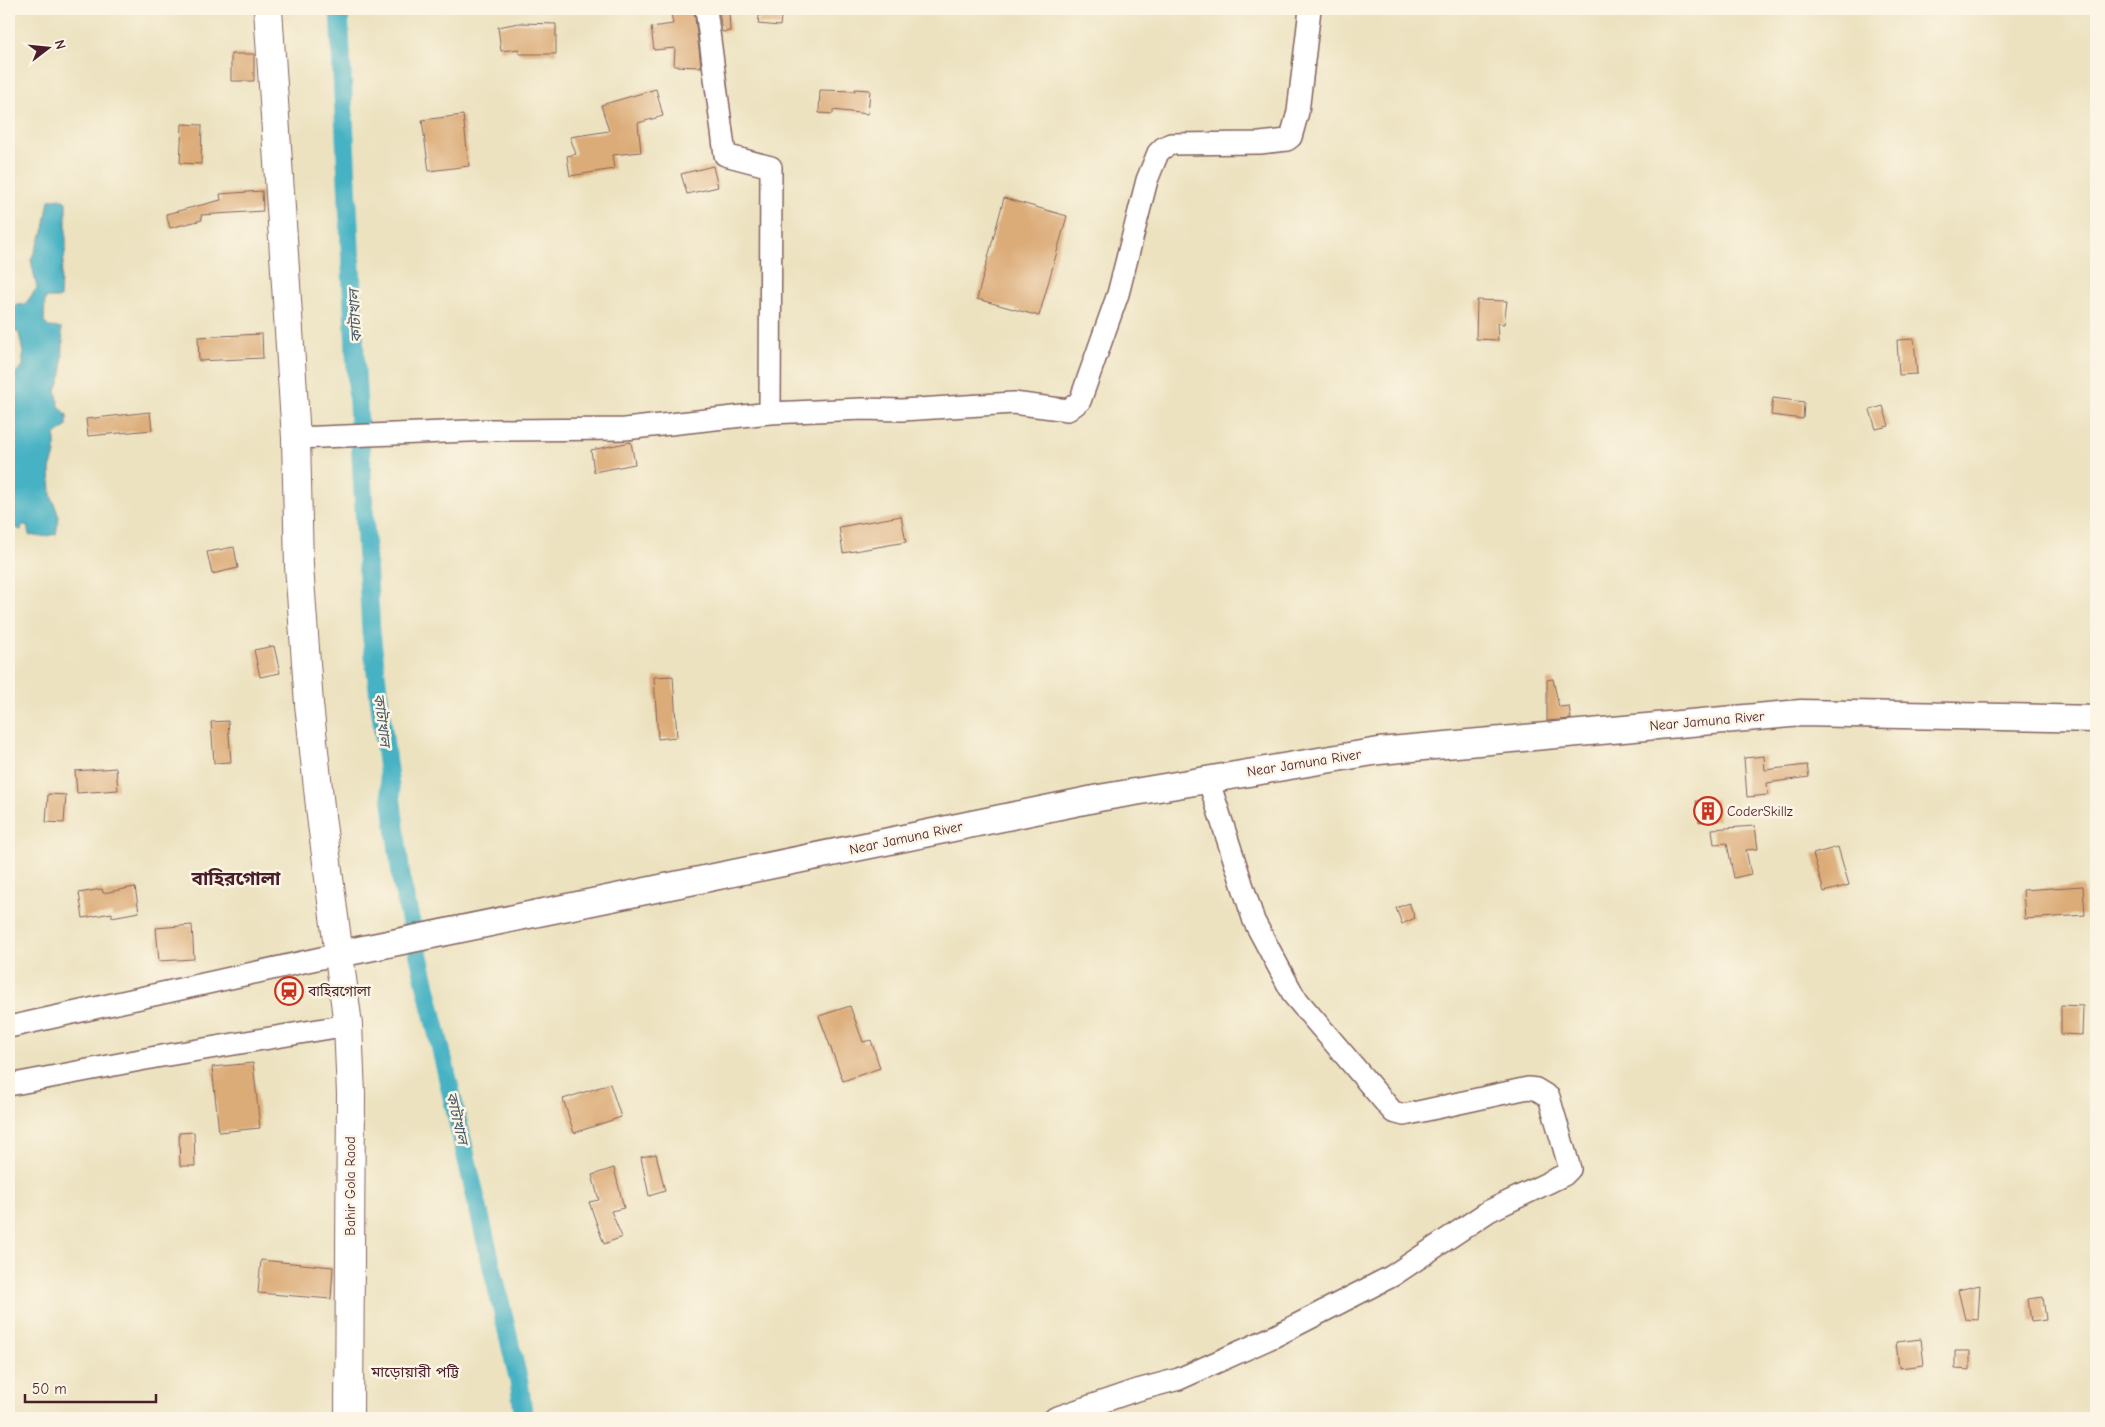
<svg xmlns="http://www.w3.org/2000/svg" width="2105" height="1427" font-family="'Comic Neue','Noto Sans Bengali',sans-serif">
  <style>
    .water { fill: #47b2c4; stroke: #486878 }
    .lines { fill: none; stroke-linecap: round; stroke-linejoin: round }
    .canal { stroke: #47b2c4; stroke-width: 19 }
    .building { fill: #dcac78 }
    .minor-casing { stroke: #83635f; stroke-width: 24 }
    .tertiary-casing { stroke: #83635f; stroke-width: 29 }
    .secondary-casing { stroke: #83635f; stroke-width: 30 }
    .minor { stroke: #fff; stroke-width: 21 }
    .tertiary { stroke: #fff; stroke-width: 26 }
    .secondary { stroke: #fff; stroke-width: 28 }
    .labels { text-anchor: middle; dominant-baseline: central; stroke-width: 5; stroke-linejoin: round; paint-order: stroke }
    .street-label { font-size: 14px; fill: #4a1f2b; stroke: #fcf5e5 }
    .poi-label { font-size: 14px; fill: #4a1f2b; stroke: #fcf5e5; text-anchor: start }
    .water-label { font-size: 15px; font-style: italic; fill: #495a68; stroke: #fcf5e5 }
    .neighbourhood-label { font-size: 15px; fill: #4a1f2b; stroke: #fcf5e5 }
    .district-label { font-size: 19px; font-weight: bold; fill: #4a1f2b; stroke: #fcf5e5 }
  </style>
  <rect width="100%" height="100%" fill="#fcf5e5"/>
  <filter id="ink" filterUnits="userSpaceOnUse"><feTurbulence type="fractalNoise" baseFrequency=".02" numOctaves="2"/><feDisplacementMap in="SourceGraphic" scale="10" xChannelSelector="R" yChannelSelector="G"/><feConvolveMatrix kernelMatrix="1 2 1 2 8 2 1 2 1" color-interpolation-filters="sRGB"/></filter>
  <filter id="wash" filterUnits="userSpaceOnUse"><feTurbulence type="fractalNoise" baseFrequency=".0096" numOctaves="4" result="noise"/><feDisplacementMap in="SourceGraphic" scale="20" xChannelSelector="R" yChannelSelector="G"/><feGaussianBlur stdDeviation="1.12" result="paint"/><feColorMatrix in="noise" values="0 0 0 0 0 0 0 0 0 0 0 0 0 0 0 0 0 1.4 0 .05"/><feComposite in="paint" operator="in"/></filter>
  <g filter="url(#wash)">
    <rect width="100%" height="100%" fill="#ece2c0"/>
    <path class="water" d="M60 198 66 202V247L61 275 60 298H45L44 322 49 327 61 328 63 342 62 374 56 390 59 406 67 415V426L55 435V453L50 469 51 495 59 517 56 534 41 537 29 535 27 525H22L21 530 9 525 10 441 9 390 11 377 23 366V353L19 333 12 329 10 317 15 306 26 303 37 288 31 260 44 229 49 200Z"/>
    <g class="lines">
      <path class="canal" d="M339 9 355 353 371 632 402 884 519 1382 524 1418"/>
    </g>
    <g id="blocks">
      <path class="building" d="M670 9H694L701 67 674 66 675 48 654 50 651 27 673 24Z
        M719 9H729L730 31 722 32Z
        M760 9H782L780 26 758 24Z
        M519 23 556 24V54H519V49L501 51 498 27Z
        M231 54H254V81H231Z
        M656 89 663 116 638 123 641 152 612 155 614 169 570 176 567 156 576 154 570 137 609 131 601 105Z
        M855 89 870 90 868 114 833 110V114L819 113 820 90 855 91Z
        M463 115 469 166 429 171 422 120Z
        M182 124 202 125 201 164 180 163Z
        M713 166 718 187 687 194 681 174Z
        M262 191 263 211 201 215 202 220 170 228 166 214 221 200 220 194Z
        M1004 198 1067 216 1039 316 977 299Z
        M1477 300 1507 301 1504 324 1497 323 1498 340 1476 339Z
        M262 334 263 358 199 361 198 337Z
        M1914 339 1917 374 1899 375 1897 340Z
        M1773 398 1804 402 1803 419 1771 415Z
        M1883 406 1889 426 1876 429 1870 410Z
        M150 412 152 430 88 436 86 419Z
        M631 442 635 464 594 472 591 450Z
        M901 516 906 542 843 553 839 527Z
        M234 547 238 568 212 574 207 552Z
        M274 646 280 673 260 677 254 650Z
        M673 676 677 737 658 739 654 677Z
        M1553 679 1559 707 1569 706 1571 719 1547 721V680Z
        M228 721 231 762 214 763 211 722Z
        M1764 756 1765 770 1807 765 1809 777 1767 783 1768 795 1747 797 1744 758Z
        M116 768 118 790 77 793 75 771Z
        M48 794 66 795 64 823 46 822Z
        M1716 799 1719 820 1699 822 1696 801Z
        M1755 826 1758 849 1746 850 1751 874 1734 878 1727 843 1714 844 1712 829Z
        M1838 847 1849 885 1824 892 1813 854Z
        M2083 886 2085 915 2025 919 2023 890Z
        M135 887 139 912 112 917V913L83 918 79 893 102 889 103 893Z
        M1409 903 1415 918 1402 924 1396 908Z
        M192 925 194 959 159 961 156 928Z
        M2061 1005 2083 1006 2082 1035 2061 1034Z
        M850 1006 863 1042 871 1040 880 1068 843 1081 819 1016Z
        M253 1063 260 1128 219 1132 212 1067Z
        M610 1084 621 1117 574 1133 563 1099Z
        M194 1132 195 1166H180L179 1133Z
        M656 1154 665 1191 649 1196 641 1157Z
        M614 1168 624 1208 611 1211 622 1237 604 1244 589 1202 599 1200 592 1175Z
        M261 1260 333 1267 331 1299 258 1293Z
        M1980 1285 1978 1320 1965 1319 1958 1290Z
        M2043 1297 2046 1320 2031 1322 2028 1299Z
        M1921 1339 1924 1365 1899 1368 1896 1342Z
        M1955 1351H1970V1370L1955 1369Z"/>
    </g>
  </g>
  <g filter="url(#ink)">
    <use href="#blocks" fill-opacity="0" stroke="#83635f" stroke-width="1"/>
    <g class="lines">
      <defs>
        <path id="minor" d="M706 9 725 155 771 167 770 413
          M296 438 493 430 625 429 770 413 862 409 902 410 1013 403 1068 410 1080 401 1118 294 1147 180 1158 153 1163 148 1171 144 1260 143 1287 140 1291 137 1298 112 1310 9
          M9 1027 339 954
          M9 1085 156 1057 348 1025
          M1055 1418 1134 1391 1179 1379 1275 1336 1392 1276 1489 1211 1564 1175 1570 1169 1549 1097 1536 1089 1528 1088 1404 1115 1393 1112 1294 996 1254 921 1208 779"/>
        <path id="tertiary" d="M339 954 1099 798 1379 751 1801 713 2096 719"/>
        <path id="secondary" d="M268 9 296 438 299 566 309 704 321 816 348 1025 351 1094 349 1418"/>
      </defs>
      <use href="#minor" class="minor-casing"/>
      <use href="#tertiary" class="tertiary-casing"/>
      <use href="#secondary" class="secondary-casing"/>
      <use href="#minor" class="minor"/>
      <use href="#tertiary" class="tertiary"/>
      <use href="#secondary" class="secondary"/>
    </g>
  </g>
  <defs>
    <symbol id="building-ring" viewBox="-11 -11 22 22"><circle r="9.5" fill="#fcf5e5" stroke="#c8321e" stroke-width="1.5"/><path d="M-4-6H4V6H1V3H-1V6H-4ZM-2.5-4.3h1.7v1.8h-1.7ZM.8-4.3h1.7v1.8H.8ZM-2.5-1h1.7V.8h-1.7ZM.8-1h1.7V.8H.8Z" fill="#c8321e"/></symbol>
    <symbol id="station-ring" viewBox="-11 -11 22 22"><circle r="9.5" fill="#fcf5e5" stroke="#c8321e" stroke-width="1.5"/><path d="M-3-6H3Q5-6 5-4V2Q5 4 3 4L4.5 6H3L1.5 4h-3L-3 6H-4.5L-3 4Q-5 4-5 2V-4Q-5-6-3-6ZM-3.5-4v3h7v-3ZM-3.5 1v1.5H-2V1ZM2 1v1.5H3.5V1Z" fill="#c8321e"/></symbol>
  </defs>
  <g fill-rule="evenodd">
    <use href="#building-ring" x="1692" y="795" width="32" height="32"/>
    <use href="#station-ring" x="273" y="975" width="32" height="32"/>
  </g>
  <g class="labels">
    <g class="street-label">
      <text transform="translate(1707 721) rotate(-5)">Near Jamuna River</text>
      <text transform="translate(1304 763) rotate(-9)">Near Jamuna River</text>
      <text transform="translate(906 838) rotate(-12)">Near Jamuna River</text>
      <text transform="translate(350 1186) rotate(-90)">Bahir Gola Raod</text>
    </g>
    <g class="poi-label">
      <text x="1727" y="811">CoderSkillz</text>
      <text x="308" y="991">বাহিরগোলা</text>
    </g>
    <g class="water-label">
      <text transform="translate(355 316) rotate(-93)">কাটাখাল</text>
      <text transform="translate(382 720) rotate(83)">কাটাখাল</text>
      <text transform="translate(457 1118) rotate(77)">কাটাখাল</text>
    </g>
    <g class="neighbourhood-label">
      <text x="415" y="1372">মাড়োয়ারী পট্টি</text>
    </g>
    <g class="district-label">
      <text x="236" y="879">বাহিরগোলা</text>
    </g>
  </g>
  <rect width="2105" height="1427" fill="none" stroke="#fcf5e5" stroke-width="30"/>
  <g transform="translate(48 48) rotate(74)" stroke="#fcf5e5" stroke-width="4" paint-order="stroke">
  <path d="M0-4L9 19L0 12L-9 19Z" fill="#4a1f2b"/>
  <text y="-8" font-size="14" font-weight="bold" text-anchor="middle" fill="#4a1f2b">N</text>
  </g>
  <path d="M25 1394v8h131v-8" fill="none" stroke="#4a1f2b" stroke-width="2.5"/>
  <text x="32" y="1394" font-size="15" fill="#4a1f2b" stroke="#fcf5e5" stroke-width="4" paint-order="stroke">50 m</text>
</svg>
